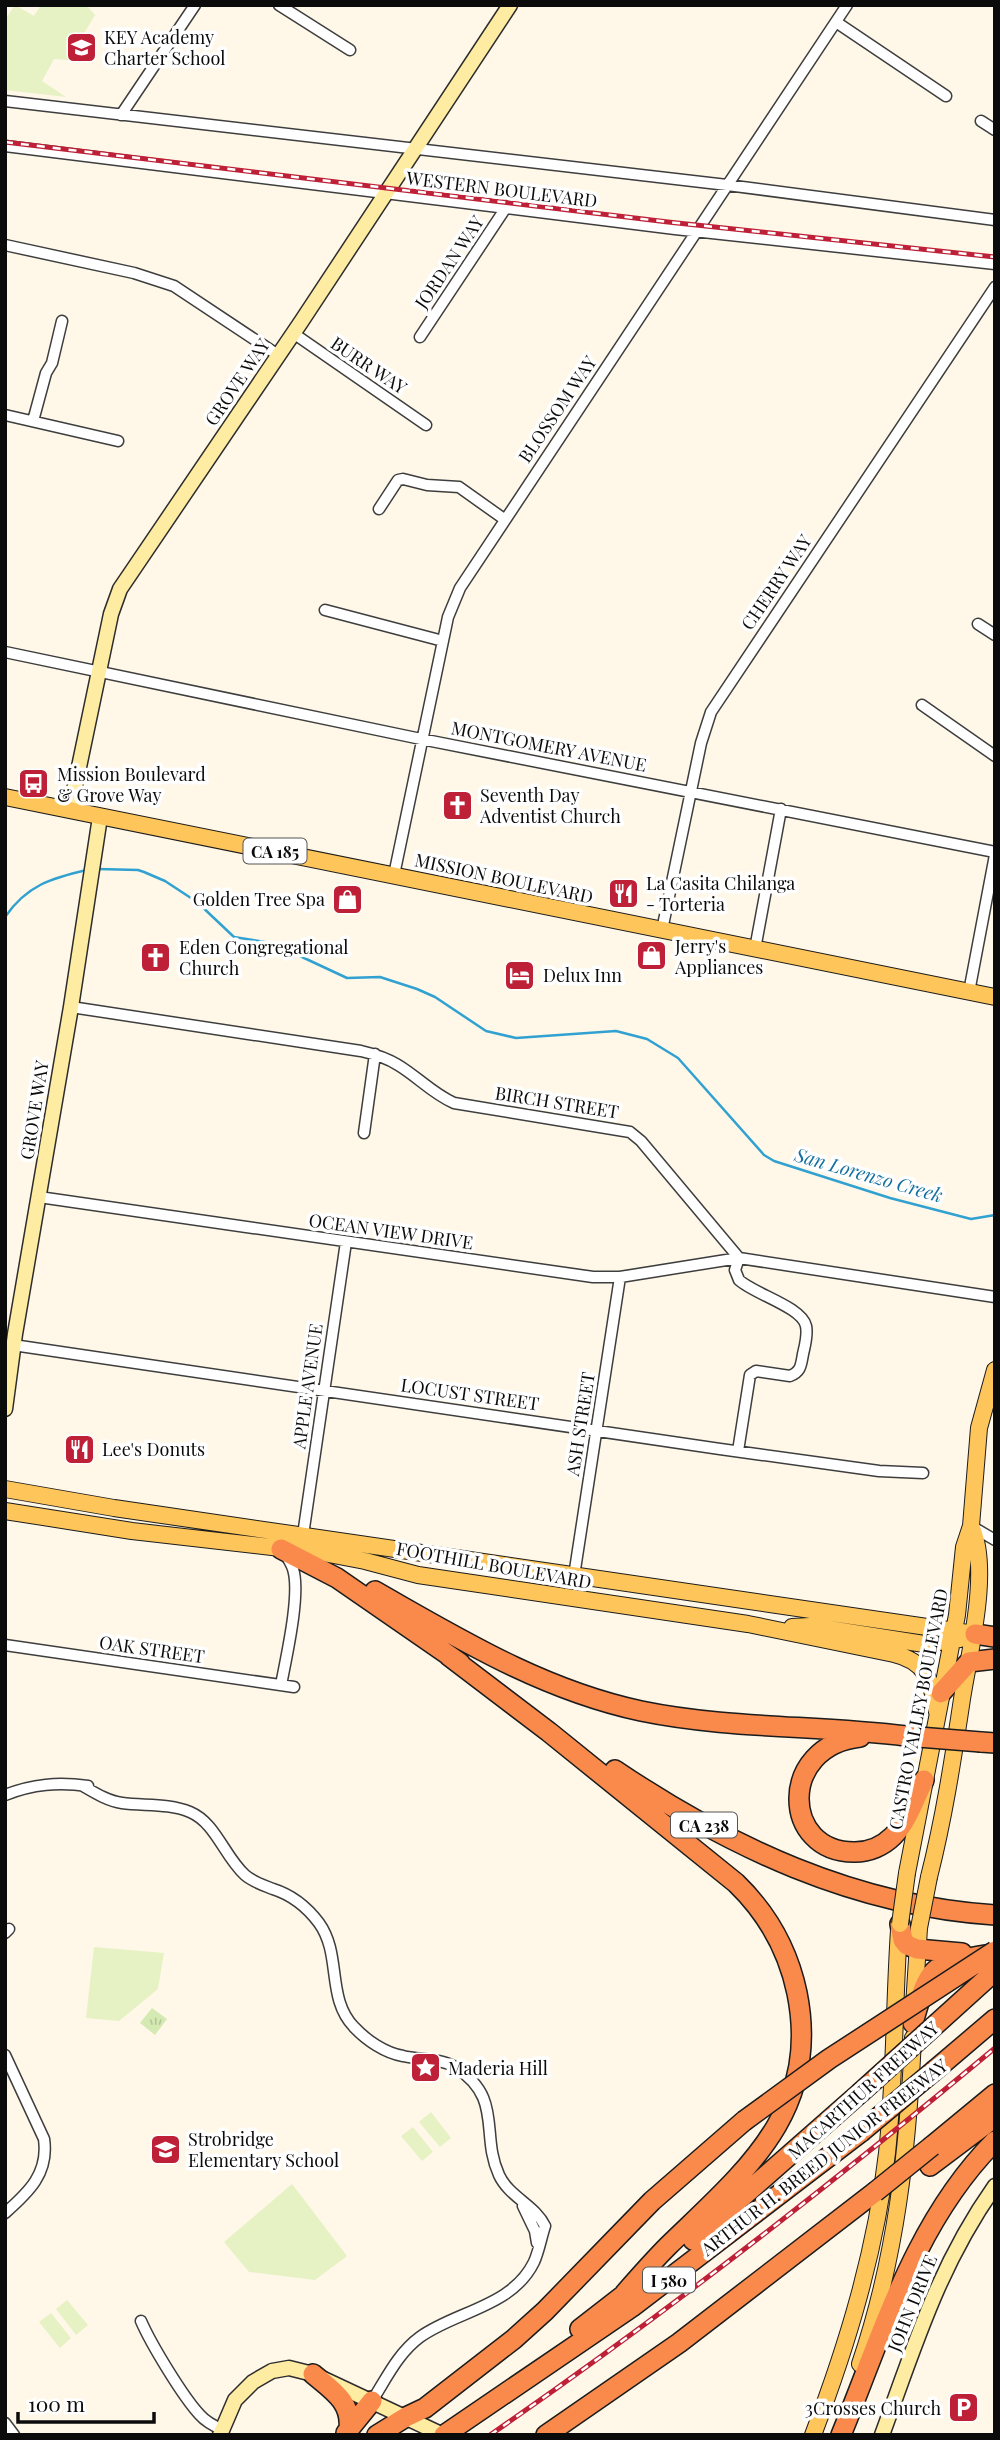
<svg xmlns="http://www.w3.org/2000/svg" width="1000" height="2440" font-family="'Playfair Display',serif">
  <style>
    .park { fill: url(#park-tufts) }
    .pitch { fill: #e6f1c4 }
    .lines { fill: none; stroke-linecap: round; stroke-linejoin: round }
    .stream { stroke: #31a1d1; stroke-width: 2.5 }
    .street-casing { stroke: #3e3e3e; stroke-width: 13 }
    .secondary-casing { stroke: #2d2d2d; stroke-width: 17 }
    .primary-casing { stroke: #1c1c1c; stroke-width: 18 }
    .highway-casing { stroke: #1c1c1c; stroke-width: 22 }
    .street { stroke: #fff; stroke-width: 10 }
    .secondary { stroke: #ffeca3; stroke-width: 14 }
    .primary { stroke: #fdc55a; stroke-width: 16 }
    .highway { stroke: #f98a4c; stroke-width: 19 }
    .rail-casing { stroke: #be2037; stroke-width: 5 }
    .rail { stroke: #fff; stroke-width: 2.5; stroke-dasharray: 8; stroke-linecap: butt }
    .primary-bridge-casing { stroke: #1c1c1c; stroke-width: 18; stroke-linecap: butt }
    .highway-bridge-casing { stroke: #1c1c1c; stroke-width: 22; stroke-linecap: butt }
    .primary-bridge { stroke: #fdc55a; stroke-width: 16 }
    .highway-bridge { stroke: #f98a4c; stroke-width: 19 }
    .labels { text-anchor: middle; dominant-baseline: central; stroke-width: 7; stroke-linejoin: round; paint-order: stroke }
    .shield { fill: #fff; stroke: #545454; stroke-width: 2 }
    .shield-label { font-size: 16px; font-weight: bold; fill: #0b0b0b }
    .poi-label { font-size: 18px; fill: #0b0b0b; stroke: #fff; text-anchor: start }
    .street-label { font-size: 18px; fill: #0b0b0b; stroke: #fff }
    .water-label { font-size: 19px; font-style: italic; fill: #126f9f; stroke: #fff }
  </style>
  <defs>
    <pattern id="park-tufts" width="24" height="20" patternUnits="userSpaceOnUse" patternTransform="scale(1.75)"><rect width="24" height="20" fill="#d4eab2"/><path d="M3 7l-1-3M5 7V3M7 7l1-3M15 17l-1-3M17 17v-4M19 17l1-3" fill="none" stroke="#b5c798"/></pattern>
  </defs>
  <rect width="100%" height="100%" fill="#fff8e8"/>
  <path class="park" d="M152 2008 167 2019 155 2035 140 2023Z"/>
  <path class="pitch" d="M15 5 34 16 41 5H86L95 15 68 60 54 59 42 81 66 97 5 90V16L7 17Z
    M94 1947 164 1953 158 1989 119 2021 86 2018Z
    M431 2112 451 2138 440 2147 419 2122Z
    M413 2127 433 2152 422 2161 401 2136Z
    M292 2184 347 2256 315 2280 249 2272 224 2242Z
    M67 2300 88 2325 76 2335 56 2309Z
    M51 2313 71 2338 60 2348 39 2322Z"/>
  <g class="lines">
    <path class="stream" d="M98 869 138 870 144 872 165 881 197 902 234 937 272 943 347 978 380 977 417 989 435 997 486 1031 516 1038 616 1031 647 1039 678 1058 764 1155 774 1161 890 1198 971 1219 995 1215
      M5 917C27 885 52 878 87 870"/>
    <defs>
      <path id="street" d="M279 5 350 50
        M836 22 946 96
        M5 101 727 185 995 220
        M121 115 195 5
        M981 121 995 130
        M5 146 675 229 995 264
        M5 245 134 273 174 286 278 355
        M293 333 426 425
        M420 337 507 206
        M5 415 118 441
        M33 421 46 373 52 363 62 321
        M379 509 398 480 403 479 427 485 459 487 504 519
        M325 610 443 641
        M978 624 995 635
        M5 652 421 739 995 852
        M922 705 995 756
        M394 875 448 617 460 588 847 5
        M662 930 701 743 711 712 995 287
        M755 949 781 809
        M969 992 995 855
        M71 1007 361 1051C374 1054 387 1058 398 1065 418 1077 433 1094 454 1103L630 1132 641 1141 739 1258
        M364 1133 375 1054
        M39 1197 593 1277H620L739 1258 995 1297
        M13 1345 720 1449 879 1471 923 1473
        M738 1451 750 1375 756 1371 790 1376C801 1372 801 1365 803 1354 805 1345 808 1335 806 1326 802 1307 754 1294 739 1280L735 1270 739 1258
        M971 1526 995 1540
        M303 1535 346 1242
        M574 1576 620 1277
        M5 1645 294 1687
        M281 1685C286 1658 301 1594 293 1569 291 1563 288 1559 285 1554
        M83 1786C95 1793 108 1801 122 1803 144 1806 169 1803 190 1812 216 1823 224 1856 245 1875 253 1882 263 1885 273 1889 292 1895 307 1907 319 1923 342 1955 326 1998 354 2027 366 2040 385 2053 403 2056 420 2060 440 2058 455 2067 504 2098 480 2134 499 2175 509 2197 535 2205 545 2226 541 2238 539 2251 534 2262 512 2307 456 2311 420 2337 398 2353 386 2379 372 2401
        M5 1795C33 1784 58 1782 88 1786
        M5 1933 9 1929
        M5 2055 44 2139C49 2173 29 2192 5 2213
        M523 2206 535 2231 537 2243
        M141 2321C151 2344 183 2397 200 2415 206 2422 214 2426 223 2430
        M5 2423 14 2435"/>
      <path id="secondary" d="M70 810 111 614 120 589 301 322 510 5
        M5 1409 15 1334 71 1007 100 817
        M220 2435 235 2400 253 2382 272 2371 289 2368 313 2374 443 2435
        M882 2435C915 2345 939 2265 995 2186"/>
      <path id="primary" d="M5 797 995 997
        M5 1489 114 1508 975 1634
        M5 1511 132 1531 323 1553 365 1561 418 1575 748 1624 894 1654C928 1662 931 1682 937 1712
        M792 1627 810 1626 924 1644 960 1639
        M907 1873 957 1615 964 1547 971 1526 979 1428 995 1370
        M929 1877C944 1818 953 1759 962 1699 969 1653 991 1569 971 1526
        M914 2006 919 1928
        M860 2364C896 2258 908 2150 913 2038
        M813 2435C848 2343 876 2250 887 2153 895 2079 894 2004 899 1930"/>
      <path id="highway" d="M281 1549 337 1578 460 1663
        M375 1591C461 1640 543 1690 641 1711 728 1729 818 1725 906 1736
        M975 1634 995 1637
        M449 1656 549 1732 736 1883C767 1913 788 1950 797 1993 821 2112 744 2172 668 2246 653 2261 639 2277 625 2293
        M941 1693 969 1662 995 1659
        M860 1737C778 1746 781 1853 855 1852 869 1852 883 1846 893 1836 908 1821 915 1798 924 1780
        M981 1742 995 1743
        M615 1770C729 1847 855 1906 995 1915
        M900 1924 903 1940 907 1945 917 1949 962 1953
        M913 2023C930 1963 930 1965 991 1954
        M935 2070 995 2019
        M932 2146 995 2094
        M930 2166 995 2117
        M693 2240 860 2093
        M580 2329 634 2287
        M313 2374C332 2390 352 2402 349 2429
        M346 2433 372 2401
        M377 2435 406 2417 425 2408 514 2339 545 2311 652 2201 744 2121
        M444 2435 632 2307 861 2132
        M546 2435 679 2343 875 2192
        M841 2435C883 2333 915 2221 995 2141"/>
    </defs>
    <use href="#street" class="street-casing"/>
    <use href="#secondary" class="secondary-casing"/>
    <use href="#primary" class="primary-casing"/>
    <use href="#highway" class="highway-casing"/>
    <use href="#street" class="street"/>
    <use href="#secondary" class="secondary"/>
    <use href="#primary" class="primary"/>
    <use href="#highway" class="highway"/>
    <defs>
      <path id="rail" d="M5 142 668 222 995 257
        M490 2435C664 2315 832 2184 995 2048"/>
    </defs>
    <use href="#rail" class="rail-casing"/>
    <use href="#rail" class="rail"/>
    <defs>
      <path id="primary-bridge" d="M900 1924 907 1873
        M919 1928 929 1877"/>
      <path id="highway-bridge" d="M906 1736 981 1742
        M860 2093 995 1971
        M744 2121 829 2059 995 1951
        M861 2132 935 2070
        M875 2192 932 2146"/>
    </defs>
    <use href="#primary-bridge" class="primary-bridge-casing"/>
    <use href="#highway-bridge" class="highway-bridge-casing"/>
    <use href="#primary-bridge" class="primary-bridge"/>
    <use href="#highway-bridge" class="highway-bridge"/>
  </g>
  <defs>
    <symbol id="school-square" viewBox="-11 -11 22 22"><rect x="-9" y="-9" width="18" height="18" rx="4" fill="#be2037" stroke="#fff"/><path d="M0-5L7-2L0 1L-7-2ZM-4 1L0 2.5L4 1V4Q0 6-4 4Z" fill="#fff"/></symbol>
    <symbol id="bus-square" viewBox="-11 -11 22 22"><rect x="-9" y="-9" width="18" height="18" rx="4" fill="#be2037" stroke="#fff"/><path d="M-5-6H5V4H4V6H2V4H-2V6H-4V4H-5ZM-3.5-4V0h7V-4ZM-3.5 1.2v1.5H-2V1.2ZM2 1.2v1.5H3.5V1.2Z" fill="#fff"/></symbol>
    <symbol id="church-square" viewBox="-11 -11 22 22"><rect x="-9" y="-9" width="18" height="18" rx="4" fill="#be2037" stroke="#fff"/><path d="M-1.2-6h2.4v3.5h3.3v2.4h-3.3V6h-2.4V-.1h-3.3v-2.4h3.3Z" fill="#fff"/></symbol>
    <symbol id="restaurant-square" viewBox="-11 -11 22 22"><rect x="-9" y="-9" width="18" height="18" rx="4" fill="#be2037" stroke="#fff"/><path d="M-5-6h1v4h1v-4h1v4h1v-4h1v5L-1.5 .5V6h-2V.5L-5-1ZM5-6V6H3V1.5H1.5Q1.5-4 5-6Z" fill="#fff"/></symbol>
    <symbol id="shop-square" viewBox="-11 -11 22 22"><rect x="-9" y="-9" width="18" height="18" rx="4" fill="#be2037" stroke="#fff"/><path d="M-5-2.5h2.3a2.7 3.5 0 0 1 5.4 0H5L5.5 6h-11ZM-1.5-2.5h3a1.5 2.3 0 0 0-3 0Z" fill="#fff"/></symbol>
    <symbol id="hotel-square" viewBox="-11 -11 22 22"><rect x="-9" y="-9" width="18" height="18" rx="4" fill="#be2037" stroke="#fff"/><path d="M-6-4.5h1.5V1H6V5H4.5V3h-9V5H-6ZM-4 0a1.8 1.8 0 1 1 3.6 0ZM.5 0V-2.5h3Q6-2.5 6 0Z" fill="#fff"/></symbol>
    <symbol id="sight-square" viewBox="-11 -11 22 22"><rect x="-9" y="-9" width="18" height="18" rx="4" fill="#be2037" stroke="#fff"/><path d="M0-6L1.8-2.2L6-1.7L2.9 1.2L3.7 5.4L0 3.3L-3.7 5.4L-2.9 1.2L-6-1.7L-1.8-2.2Z" fill="#fff"/></symbol>
    <symbol id="parking-square" viewBox="-11 -11 22 22"><rect x="-9" y="-9" width="18" height="18" rx="4" fill="#be2037" stroke="#fff"/><path d="M-3.5-5.5H1a3.5 3.5 0 0 1 0 7H-1V5.5H-3.5ZM-1-3.4V-.6H.8a1.4 1.4 0 0 0 0-2.8Z" fill="#fff"/></symbol>
  </defs>
  <g fill-rule="evenodd">
    <use href="#school-square" x="64" y="30" width="35" height="35"/>
    <use href="#bus-square" x="16" y="766" width="35" height="35"/>
    <use href="#church-square" x="440" y="788" width="35" height="35"/>
    <use href="#restaurant-square" x="606" y="876" width="35" height="35"/>
    <use href="#shop-square" x="330" y="882" width="35" height="35"/>
    <use href="#shop-square" x="634" y="938" width="35" height="35"/>
    <use href="#church-square" x="138" y="940" width="35" height="35"/>
    <use href="#hotel-square" x="502" y="958" width="35" height="35"/>
    <use href="#restaurant-square" x="62" y="1432" width="35" height="35"/>
    <use href="#sight-square" x="408" y="2050" width="35" height="35"/>
    <use href="#school-square" x="148" y="2132" width="35" height="35"/>
    <use href="#parking-square" x="946" y="2390" width="35" height="35"/>
  </g>
  <g class="labels">
    <g class="shield">
      <rect x="243.5" y="838.5" width="63" height="25" rx="5"/>
      <rect x="671" y="1812.5" width="66" height="25" rx="5"/>
      <rect x="643" y="2267.5" width="52" height="25" rx="5"/>
    </g>
    <g class="shield-label">
      <text x="275" y="851">CA 185</text>
      <text x="704" y="1825">CA 238</text>
      <text x="669" y="2280">I 580</text>
    </g>
    <g class="poi-label">
      <text x="104" y="37">KEY Academy<tspan x="104" dy="21">Charter School</tspan></text>
      <text x="57" y="774">Mission Boulevard<tspan x="57" dy="21">&amp; Grove Way</tspan></text>
      <text x="480" y="795">Seventh Day<tspan x="480" dy="21">Adventist Church</tspan></text>
      <text x="646" y="883">La Casita Chilanga<tspan x="646" dy="21">- Torteria</tspan></text>
      <text x="325" y="899" text-anchor="end">Golden Tree Spa</text>
      <text x="675" y="946">Jerry's<tspan x="675" dy="21">Appliances</tspan></text>
      <text x="179" y="947">Eden Congregational<tspan x="179" dy="21">Church</tspan></text>
      <text x="543" y="975">Delux Inn</text>
      <text x="102" y="1449">Lee's Donuts</text>
      <text x="448" y="2068">Maderia Hill</text>
      <text x="188" y="2139">Strobridge<tspan x="188" dy="21">Elementary School</tspan></text>
      <text x="941" y="2408" text-anchor="end">3Crosses Church</text>
    </g>
    <g class="street-label">
      <text transform="translate(502 189) rotate(7)">WESTERN BOULEVARD</text>
      <text transform="translate(449 262) rotate(-56)">JORDAN WAY</text>
      <text transform="translate(369 365) rotate(34)">BURR WAY</text>
      <text transform="translate(237 382) rotate(-56)">GROVE WAY</text>
      <text transform="translate(557 409) rotate(-56)">BLOSSOM WAY</text>
      <text transform="translate(776 582) rotate(-56)">CHERRY WAY</text>
      <text transform="translate(549 746) rotate(11)">MONTGOMERY AVENUE</text>
      <text transform="translate(504 878) rotate(12)">MISSION BOULEVARD</text>
      <text transform="translate(557 1102) rotate(9)">BIRCH STREET</text>
      <text transform="translate(34 1110) rotate(-81)">GROVE WAY</text>
      <text transform="translate(391 1231) rotate(8)">OCEAN VIEW DRIVE</text>
      <text transform="translate(307 1386) rotate(-82)">APPLE AVENUE</text>
      <text transform="translate(470 1394) rotate(8)">LOCUST STREET</text>
      <text transform="translate(580 1424) rotate(-81)">ASH STREET</text>
      <text transform="translate(494 1565) rotate(10)">FOOTHILL BOULEVARD</text>
      <text transform="translate(152 1649) rotate(8)">OAK STREET</text>
      <text transform="translate(918 1709) rotate(-79)">CASTRO VALLEY BOULEVARD</text>
      <text transform="translate(863 2090) rotate(-42)">MACARTHUR FREEWAY</text>
      <text transform="translate(824 2157) rotate(-38)">ARTHUR H. BREED JUNIOR FREEWAY</text>
      <text transform="translate(912 2303) rotate(-68)">JOHN DRIVE</text>
    </g>
    <g class="water-label">
      <text transform="translate(869 1174) rotate(16)">San Lorenzo Creek</text>
    </g>
  </g>
  <rect width="1000" height="2440" fill="none" stroke="#0b0b0b" stroke-width="14"/>
  <path d="M18 2412v10h136v-10" fill="none" stroke="#0b0b0b" stroke-width="3.5"/>
  <text x="28" y="2412" font-size="21" fill="#0b0b0b" stroke="#ffffff" stroke-width="5" paint-order="stroke">100 m</text>
</svg>
